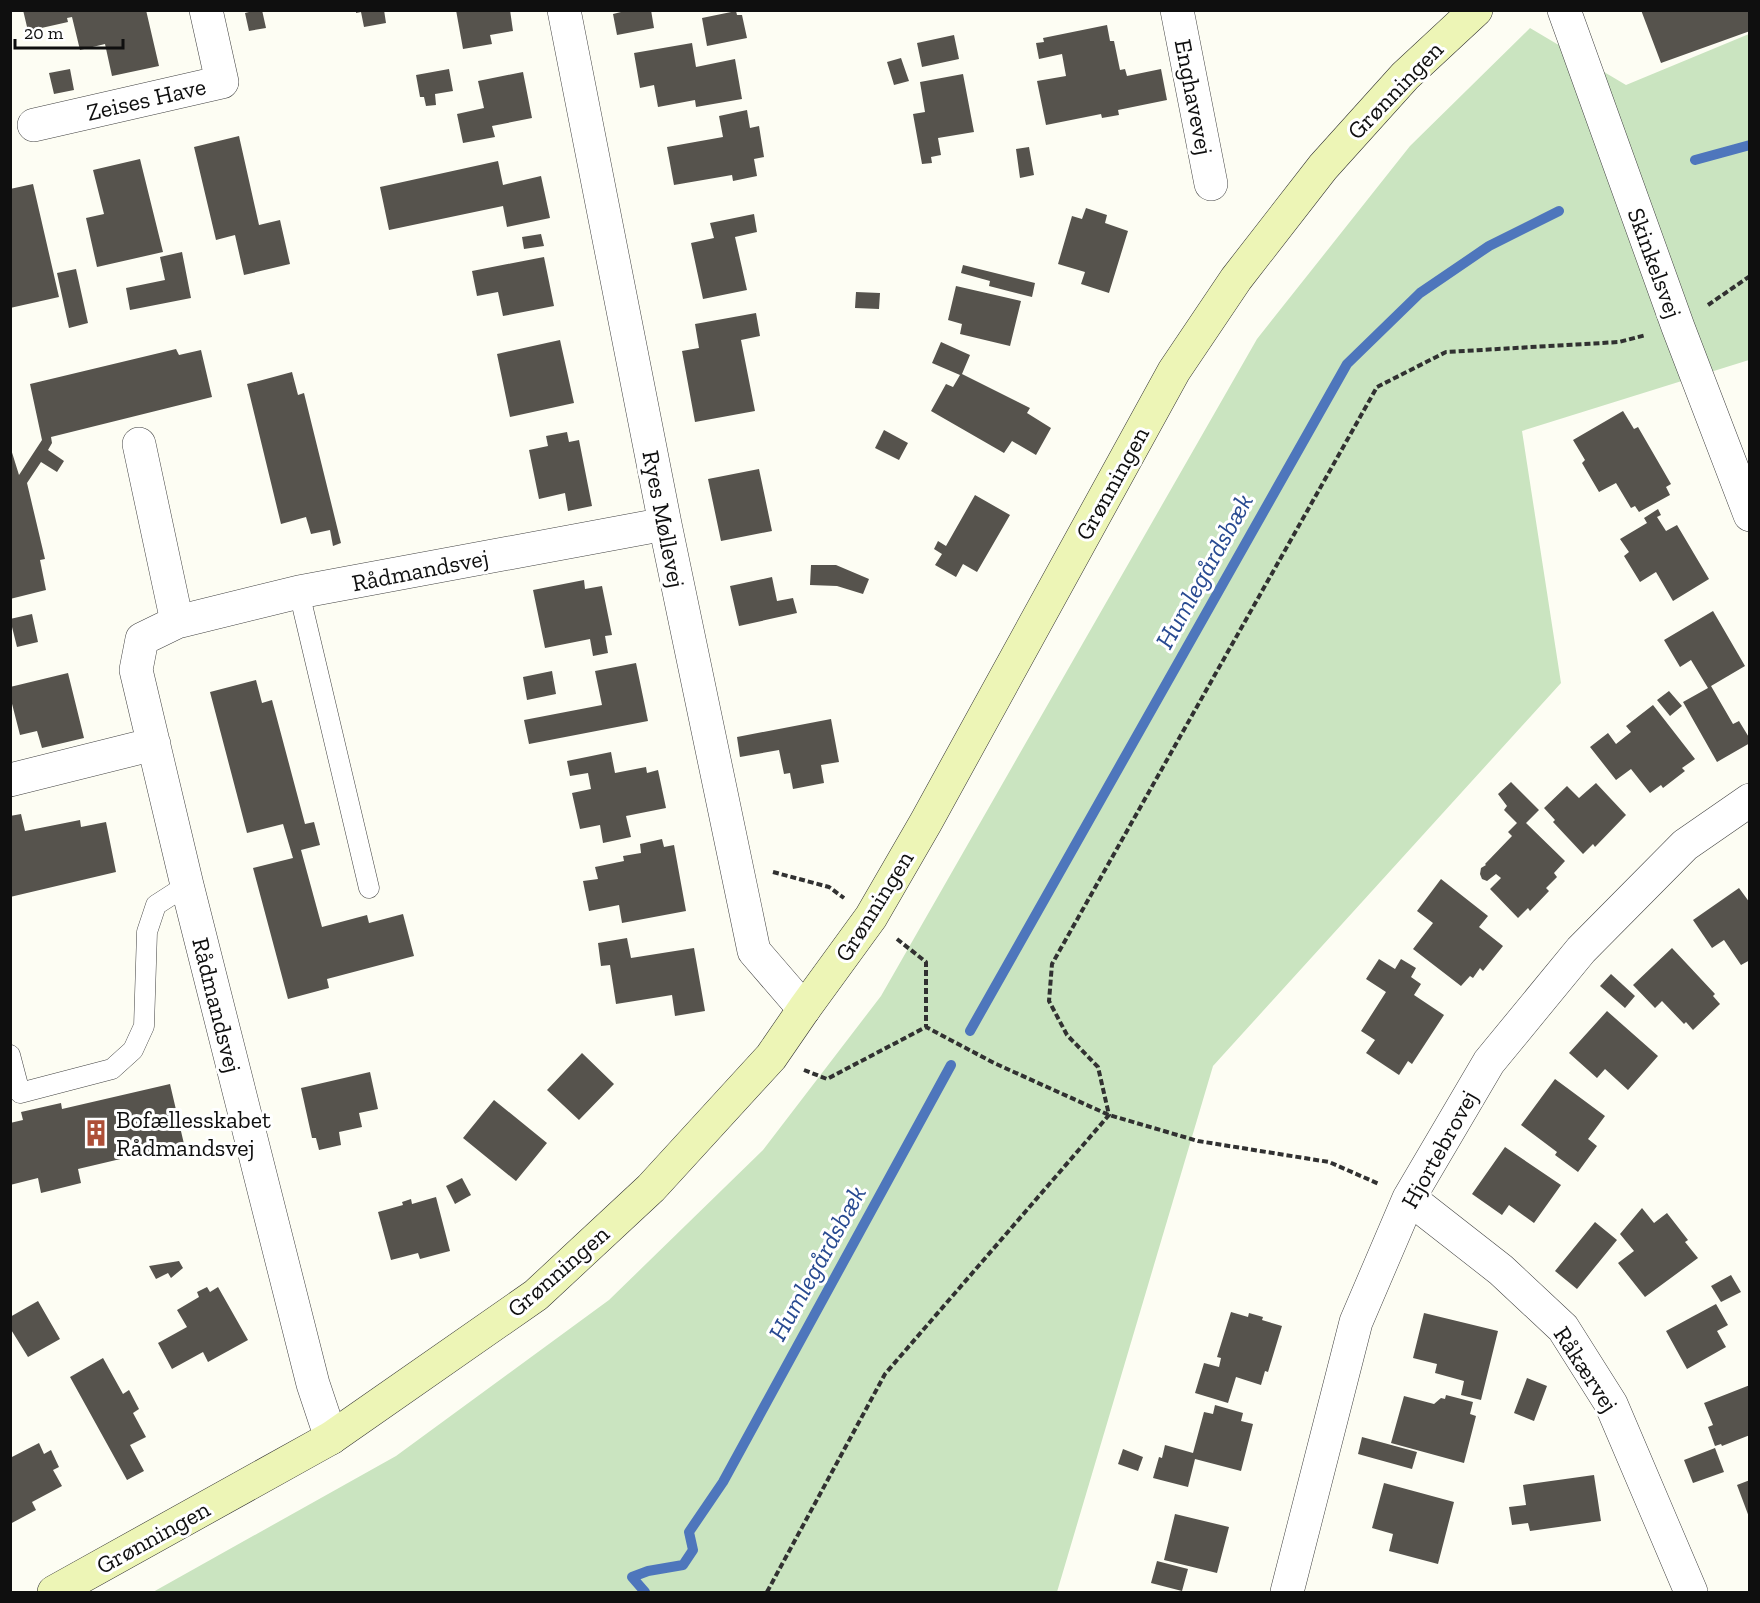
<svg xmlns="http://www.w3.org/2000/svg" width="1760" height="1603" font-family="'Zilla Slab',serif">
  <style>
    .green { fill: #cae4c0 }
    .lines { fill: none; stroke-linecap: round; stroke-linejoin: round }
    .stream { stroke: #4e76bc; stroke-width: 10 }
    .building { fill: #56534d }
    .lane-casing { stroke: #424242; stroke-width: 21 }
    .street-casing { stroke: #424242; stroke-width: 34 }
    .secondary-casing { stroke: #313131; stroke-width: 34 }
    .path { stroke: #313131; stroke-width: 4; stroke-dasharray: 6 3; stroke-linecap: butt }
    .lane { stroke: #fff; stroke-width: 20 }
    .street { stroke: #fff; stroke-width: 33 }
    .secondary { stroke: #edf5b6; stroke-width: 33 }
    .labels { text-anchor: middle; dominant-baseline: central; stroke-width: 6; stroke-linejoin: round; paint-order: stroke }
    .street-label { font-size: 24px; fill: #0f0f0f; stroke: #fff }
    .poi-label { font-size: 24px; fill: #0f0f0f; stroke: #fff; text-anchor: start }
    .water-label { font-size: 26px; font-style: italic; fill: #284a91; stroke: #fff }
  </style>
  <rect width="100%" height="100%" fill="#fdfdf3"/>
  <path class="green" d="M1530 28 1626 85 1749 34V360L1522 431 1561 683 1213 1066 1057 1592H153L396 1456 609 1300 763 1150 881 996 1257 339 1410 146Z"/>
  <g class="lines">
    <path class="stream" d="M1695 160 1750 145
      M970 1031 1347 364 1420 293 1489 246 1559 211
      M645 1592 632 1577 648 1571 683 1565 693 1550 689 1532 723 1482 951 1065"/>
  </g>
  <path class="building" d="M23 10H146L159 66 112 76 105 44 80 50 72 17 67 18 68 22 28 31Z
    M257 10H262L266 28 249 31 245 13Z
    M356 10H384L386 23 364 27 361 12 356 13Z
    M456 10H510L513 31 490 35 492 44 463 49Z
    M629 10H651L654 28 617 35 613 14Z
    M1641 10H1750L1748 21 1750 31 1661 63Z
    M736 11 737 15H742L747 38 707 46 702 18Z
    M1107 25 1110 41H1114L1120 70 1125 69 1127 76 1161 69 1167 100 1118 110 1119 115 1102 118 1101 114 1046 125 1037 81 1066 76 1062 54 1039 59 1036 43 1044 42 1043 38Z
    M954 35 959 59 922 67 917 43Z
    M692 43 696 67 735 59 742 99 696 107 695 100 658 107 654 85 640 88 634 53Z
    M901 58 909 81 894 85 887 62Z
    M70 69 74 90 54 94 49 73Z
    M449 69 453 91 435 94 436 105 426 106 424 97H420L416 75Z
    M523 72 532 118 492 126 495 137 463 143 457 114 484 108 478 81Z
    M963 74 974 132 938 138 941 155 931 157 932 163 922 164 913 114 925 112 920 82Z
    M747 110 750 128 759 126 764 157 754 159 757 176 733 181 732 175 674 185 667 147 723 137 719 116Z
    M239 136 259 225 280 220 290 264 244 275 235 235 216 240 194 147Z
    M1029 147 1034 175 1020 178 1016 149Z
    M140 159 163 252 97 267 86 218 104 214 93 170Z
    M498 161 503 185 541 176 550 218 507 227 503 206 389 230 380 187Z
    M33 184 59 297 10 308V189Z
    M1086 208 1107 215 1105 223 1128 231 1109 293 1081 284 1085 272 1058 264 1072 216 1082 219Z
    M754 214 757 232 735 237 747 290 703 299 691 243 714 238 710 223Z
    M541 234 544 246 524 249 522 237Z
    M182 252 191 298 130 310 126 288 165 280 160 257Z
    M544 257 554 306 503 316 498 292 477 296 472 271Z
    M963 265 1035 283 1032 297 989 286 990 281 961 273Z
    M76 269 88 323 69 328 57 273Z
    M956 286 1021 301 1010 346 960 334 962 324 948 320Z
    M856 292 880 293 879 309 855 308Z
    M756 313 760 336 741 340 755 411 695 422 682 351 699 348 695 324Z
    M560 340 574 403 510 417 497 354Z
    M941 342 970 355 962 374 1030 408 1027 413 1051 428 1036 455 1012 441 1004 453 931 411 946 384 953 387 960 375 932 363Z
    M176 349 179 355 201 350 212 397 51 437 52 443 48 450 64 461 57 472 41 462 27 483 45 559 40 560 46 590 10 599V446L19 475 42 440 30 384Z
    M292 372 298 395 304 393 341 543 333 546 330 530 311 534 306 517 281 524 247 384Z
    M1623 411 1634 429 1638 427 1671 484 1666 487 1670 495 1639 512 1635 506 1631 508 1616 483 1599 492 1582 463 1585 460 1573 440Z
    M884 430 908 443 899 460 875 448Z
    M567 432 569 442 579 440 592 506 568 511 565 493 539 499 529 450 548 446 546 436Z
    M759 469 772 531 721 541 708 479Z
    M975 495 1010 515 977 572 963 564 956 577 935 565 942 554 934 549 938 541 946 546Z
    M1658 509 1661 515 1657 517 1666 531 1677 525 1709 579 1673 601 1656 572 1640 582 1624 556 1629 552 1620 539 1647 523 1644 518Z
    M811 565H836L869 579 863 594 837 586 810 585Z
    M772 577 777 601 793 598 797 613 739 626 730 586Z
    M584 580 585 589 602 586 612 635 605 636 608 653 593 656 590 639 545 648 533 590Z
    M1713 611 1745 666 1711 686 1733 724 1739 721 1750 739V743L1717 762 1683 702 1708 688 1691 660 1680 667 1664 640Z
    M32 614 38 642 17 647 10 619Z
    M636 663 648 721 529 744 524 720 602 705 595 671Z
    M552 671 556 694 527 700 523 677Z
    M68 673 84 738 42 748 37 731 20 735 10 696V687Z
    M256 680 262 703 272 700 305 824 314 822 320 845 301 850 322 927 367 915 369 923 403 914 414 956 327 979 329 988 288 999 253 868 293 858 283 824 247 833 210 692Z
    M1669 691 1682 706 1670 716 1657 700Z
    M1653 705 1695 759 1682 768 1685 771 1663 788 1661 785 1650 793 1631 769 1616 780 1590 747 1608 733 1616 744 1631 732 1626 726Z
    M831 719 839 762 821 765 824 783 793 789 790 773 784 774 779 750 740 757 737 737Z
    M611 752 615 773 646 767 647 773 658 770 666 808 626 816 631 837 603 843 600 825 580 829 572 793 591 789 588 773 570 776 567 761Z
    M1511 782 1539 810 1526 823 1565 861 1554 873 1557 877 1546 888 1549 891 1530 911 1528 908 1518 918 1490 889 1501 878 1496 874 1487 881 1482 879 1480 874 1481 868 1486 865 1485 864 1512 836 1508 832 1517 823 1504 810 1507 806 1498 794Z
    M1596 783 1626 815 1595 847 1593 844 1583 854 1553 822 1555 820 1544 808 1567 786 1579 798Z
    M21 814 25 831 80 820 81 827 106 822 116 872 10 897V837L12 836 10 816Z
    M662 839 664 847 674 845 686 911 622 923 619 905 589 911 583 881 598 879 595 867 624 861 623 856 641 853 640 844Z
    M1441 879 1488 916 1479 927 1503 946 1483 971 1480 968 1473 978 1470 976 1461 986 1413 949 1433 923 1417 911Z
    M1739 888 1750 903V960L1741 965 1724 940 1712 948 1693 920Z
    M627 938 631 958 694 948 705 1011 675 1016 672 995 616 1004 610 965 601 966 598 943Z
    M1672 948 1715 994 1713 996 1720 1004 1693 1030 1686 1022 1684 1024 1662 1001 1655 1008 1633 985Z
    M1379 959 1395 969 1401 959 1416 968 1411 977 1421 984 1414 995 1444 1015 1412 1064 1408 1061 1399 1075 1366 1053 1375 1040 1361 1031 1386 992 1366 979Z
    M1611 974 1635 996 1625 1008 1600 986Z
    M1607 1011 1658 1056 1628 1090 1605 1069 1597 1078 1569 1053Z
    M582 1053 614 1084 579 1120 547 1090Z
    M370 1072 378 1109 359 1113 362 1127 339 1132 341 1145 319 1150 316 1138H312L301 1088Z
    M1555 1079 1605 1116 1588 1139 1597 1146 1578 1172 1555 1155 1557 1152 1521 1125Z
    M170 1084 184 1144 78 1169 81 1183 41 1193 38 1178 10 1185V1123L23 1120 21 1112 61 1103 62 1109Z
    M494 1100 547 1143 516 1181 463 1138Z
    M1505 1147 1561 1185 1534 1223 1509 1205 1502 1215 1472 1194Z
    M462 1178 471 1195 455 1204 446 1186Z
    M436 1197 450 1251 420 1259 418 1253 391 1260 378 1212 403 1205 402 1202 411 1199 412 1204Z
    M1642 1208 1654 1223 1667 1213 1688 1240 1685 1242 1698 1258 1645 1297 1618 1263 1634 1251 1620 1234Z
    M1595 1222 1617 1240 1577 1289 1555 1271Z
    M179 1261 183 1268 171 1278 168 1273 156 1279 149 1266Z
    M1731 1275 1741 1292 1721 1302 1711 1286Z
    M207 1287 210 1292 218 1287 248 1340 208 1362 203 1352 172 1369 158 1343 187 1327 177 1310 199 1297 197 1292Z
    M38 1301 60 1339 28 1357 10 1328V1317Z
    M1716 1304 1728 1325 1717 1331 1726 1347 1687 1369 1666 1331Z
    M1231 1312 1248 1317 1249 1313 1263 1317 1262 1320 1282 1326 1268 1372 1265 1371 1261 1385 1236 1377 1228 1403 1195 1393 1204 1363 1219 1367 1221 1358 1217 1357Z
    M1424 1313 1498 1331 1481 1400 1461 1395 1464 1381 1435 1373 1437 1364 1413 1358Z
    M103 1358 123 1394 129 1390 139 1409 133 1413 146 1437 130 1445 144 1471 127 1480 70 1377Z
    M1527 1378 1547 1386 1534 1421 1514 1413Z
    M1750 1385V1435L1722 1446 1721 1444 1715 1446 1708 1427 1713 1425 1704 1403Z
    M1446 1395 1473 1402 1470 1414 1476 1416 1464 1463 1391 1443 1404 1396 1434 1404 1441 1398 1445 1399Z
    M1215 1405 1243 1413 1241 1421 1253 1424 1241 1471 1195 1459 1188 1487 1153 1478 1159 1457 1162 1458 1165 1445 1193 1453 1204 1412 1213 1414Z
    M1362 1437 1417 1452 1412 1469 1358 1454Z
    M39 1443 44 1454 51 1450 59 1467 53 1470 62 1486 32 1502 36 1510 10 1524V1458Z
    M1715 1448 1724 1472 1693 1483 1684 1460Z
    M1123 1449 1143 1457 1138 1471 1118 1464Z
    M1594 1475 1601 1521 1530 1531 1528 1523 1512 1525 1509 1507 1526 1505 1523 1485Z
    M1750 1480V1517H1749L1737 1485Z
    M1384 1483 1454 1502 1438 1564 1389 1551 1393 1534 1372 1528Z
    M1175 1514 1229 1527 1217 1573 1164 1560Z
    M1157 1561 1188 1569 1182 1591 1151 1583Z"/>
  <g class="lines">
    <defs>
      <path id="lane" d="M299 592 369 888
        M10 1055 20 1093 112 1069 133 1050 144 1026 147 932 156 905 187 885"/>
      <path id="street" d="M564 10 665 524 754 951 804 1009
        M1177 10 1211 184
        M1564 10 1678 327 1750 515
        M34 125 222 82 206 10
        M139 444 177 622
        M10 780 154 744
        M1409 1198 1501 1270 1563 1328 1611 1404 1691 1592
        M331 1438 313 1384 187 885 136 670 142 639 177 622 299 592 665 524
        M1287 1592 1356 1322 1409 1198 1489 1062 1581 950 1685 845 1750 800"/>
      <path id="secondary" d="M54 1592 331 1438 536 1295 651 1188 771 1057 804 1009 871 917 926 822 1174 371 1236 279 1323 167 1405 76 1476 10"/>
    </defs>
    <use href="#lane" class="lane-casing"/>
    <use href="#street" class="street-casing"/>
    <use href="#secondary" class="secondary-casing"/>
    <path class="path" d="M1708 305 1750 276
      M773 872 829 887 844 898
      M897 939 926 962V1027
      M804 1070 827 1079 926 1027 994 1063 1109 1115 1198 1141 1329 1162 1379 1184
      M767 1592 885 1374 1109 1115 1098 1067 1067 1035 1049 1001 1052 964 1377 387 1446 352 1619 342 1646 335"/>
    <use href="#lane" class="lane"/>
    <use href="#street" class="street"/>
    <use href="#secondary" class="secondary"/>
  </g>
  <defs>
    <symbol id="building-bare" viewBox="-9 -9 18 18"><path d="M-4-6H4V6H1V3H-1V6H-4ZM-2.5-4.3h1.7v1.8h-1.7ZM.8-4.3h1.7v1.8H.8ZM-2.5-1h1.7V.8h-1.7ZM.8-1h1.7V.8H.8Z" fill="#ad4f38" stroke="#fff" stroke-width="2.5" paint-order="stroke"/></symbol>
  </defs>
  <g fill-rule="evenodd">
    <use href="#building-bare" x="77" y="1114" width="38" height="38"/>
  </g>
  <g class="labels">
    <g class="street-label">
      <text transform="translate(1395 90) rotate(-46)">Grønningen</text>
      <text transform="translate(1194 97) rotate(79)">Enghavevej</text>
      <text transform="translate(146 99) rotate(-13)">Zeises Have</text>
      <text transform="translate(1655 263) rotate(70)">Skinkelsvej</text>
      <text transform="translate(1112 483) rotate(-61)">Grønningen</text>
      <text transform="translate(664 519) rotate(79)">Ryes Møllevej</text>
      <text transform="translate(420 570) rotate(-11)">Rådmandsvej</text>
      <text transform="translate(874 906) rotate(-58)">Grønningen</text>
      <text transform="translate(217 1005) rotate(76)">Rådmandsvej</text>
      <text transform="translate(1439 1149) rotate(-61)">Hjortebrovej</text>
      <text transform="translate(558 1271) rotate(-41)">Grønningen</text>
      <text transform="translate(1586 1369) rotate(57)">Råkærvej</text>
      <text transform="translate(153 1537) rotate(-29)">Grønningen</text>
    </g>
    <g class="poi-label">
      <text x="116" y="1119">Bofællesskabet<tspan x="116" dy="28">Rådmandsvej</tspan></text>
    </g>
    <g class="water-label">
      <text transform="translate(1204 571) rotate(-61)">Humlegårdsbæk</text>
      <text transform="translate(817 1263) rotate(-61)">Humlegårdsbæk</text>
    </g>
  </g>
  <rect width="1760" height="1603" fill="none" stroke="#0f0f0f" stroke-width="24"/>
  <path d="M15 39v9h108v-9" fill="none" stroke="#0f0f0f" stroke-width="3"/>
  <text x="24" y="39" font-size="18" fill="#0f0f0f" stroke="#ffffff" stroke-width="4.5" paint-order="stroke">20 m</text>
</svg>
